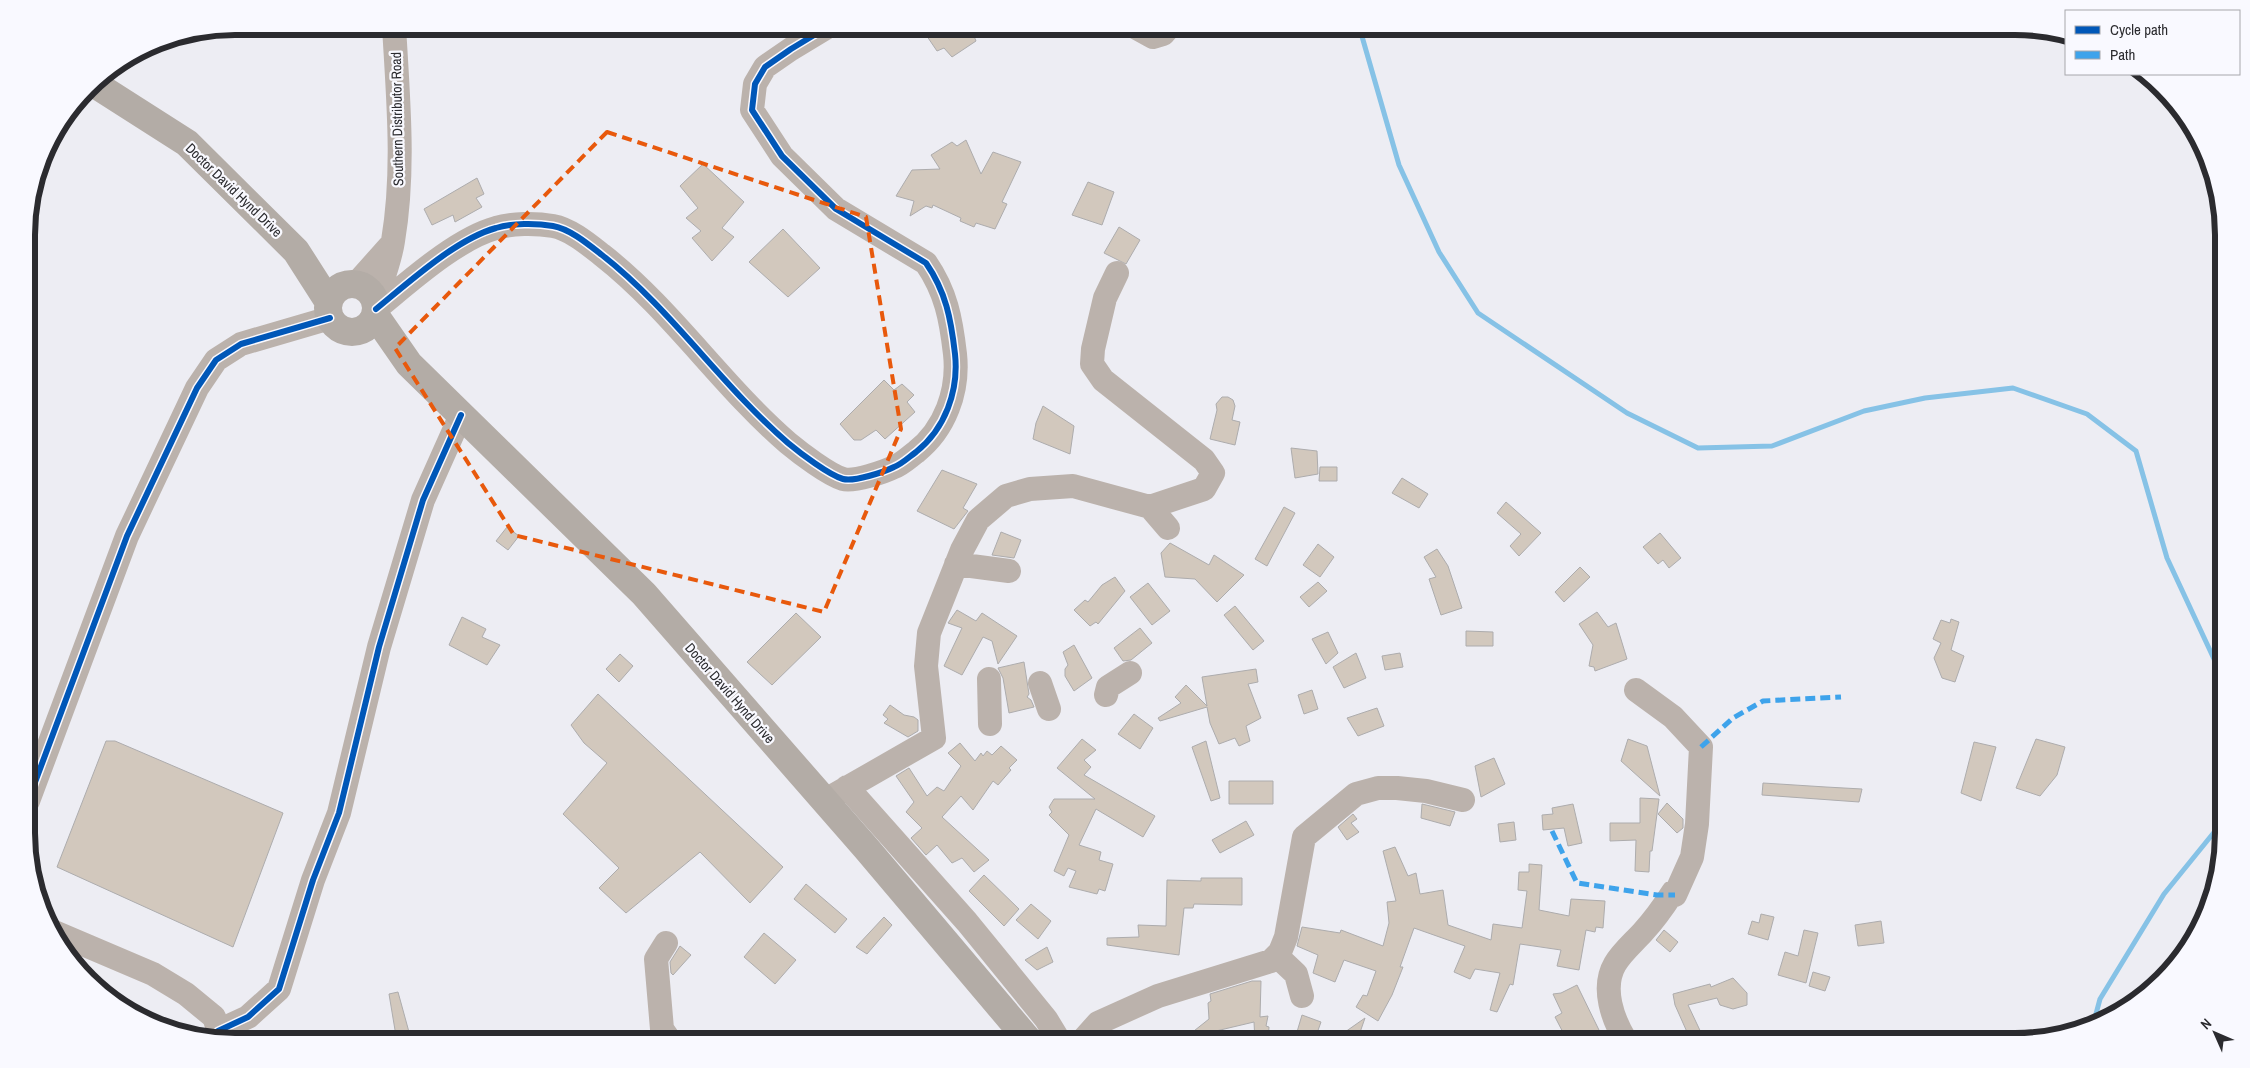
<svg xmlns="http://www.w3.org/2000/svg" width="2250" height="1068" font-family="'Archivo Narrow',sans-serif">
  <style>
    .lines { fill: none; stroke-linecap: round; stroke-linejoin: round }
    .stream { stroke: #86c2e6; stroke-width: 5 }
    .building { fill: #d2c8bd; stroke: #adacad }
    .minor { stroke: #bbb2ac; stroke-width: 24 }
    .major { stroke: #b3aca6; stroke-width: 28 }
    .quiet { stroke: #3ea3eb; stroke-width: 5; stroke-dasharray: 10 5; stroke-linecap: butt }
    .cycleway-casing { stroke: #f9f9ff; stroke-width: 9 }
    .cycleway { stroke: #0057b8; stroke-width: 6 }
    .marked { fill: none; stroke: #e8590c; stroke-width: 4; stroke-dasharray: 10 6; stroke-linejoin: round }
    .labels { text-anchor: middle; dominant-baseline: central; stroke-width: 4.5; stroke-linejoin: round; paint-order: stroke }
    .street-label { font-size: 14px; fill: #2b2b2f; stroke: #f9f9ff }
    .rim { fill: none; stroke: #2b2b2f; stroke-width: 6 }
  </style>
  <rect width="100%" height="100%" fill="#ededf3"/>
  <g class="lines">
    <path class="stream" d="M1359 26 1399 165 1439 252 1478 313 1627 413 1698 448 1772 446 1864 411 1925 398 2013 388 2087 414 2136 451 2167 558 2214 659 2223 686
      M2093 1025 2100 999 2164 894 2224 820"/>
  </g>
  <path class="building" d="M920 26H970L976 41 952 57 944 48 937 51Z
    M966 140 981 174 993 152 1021 162 1002 202 1007 204 995 229 976 223 974 227 960 221 961 218 933 205 932 208 926 206 910 216 914 201 896 196 912 170 940 169 931 155 952 142 957 146Z
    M703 164 744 202 722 228 734 237 712 261 692 238 701 231 686 218 698 208 680 186Z
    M477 178 484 194 476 198 482 207 455 222 453 215 432 225 424 209Z
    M1088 182 1114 192 1102 225 1072 215Z
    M1119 227 1140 240 1126 264 1104 253Z
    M783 229 820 268 788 297 749 262Z
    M884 380 894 390 902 384 914 395 907 402 915 412 885 439 876 430 861 440H854L840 424Z
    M1222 397H1228L1233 400 1235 406 1232 420 1240 422 1235 445 1210 439 1217 410 1216 404Z
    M1043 406 1074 426 1070 454 1033 439 1036 423Z
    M1291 448 1317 451 1318 474 1295 478Z
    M1320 467H1337V481H1319Z
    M942 470 977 484 963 508 968 511 954 529 917 511Z
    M1402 478 1428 494 1419 508 1392 493Z
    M1506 502 1541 533 1519 556 1510 546 1521 534 1497 513Z
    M1284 507 1295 513 1267 566 1255 559Z
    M507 527 519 536 508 550 496 541Z
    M1001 532 1021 540 1014 558 992 555Z
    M1660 533 1681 558 1669 568 1663 560 1658 564 1643 547Z
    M1170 543 1209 565 1214 555 1244 575 1217 602 1195 579 1165 577 1161 553Z
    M1318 544 1334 557 1320 577 1303 565Z
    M1437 549 1448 566 1462 608 1441 615 1429 579 1436 577 1424 557Z
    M1580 567 1590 577 1564 602 1555 592Z
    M1115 577 1125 591 1098 624 1096 622 1090 626 1074 610 1085 600 1088 602 1102 585Z
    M1318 582 1327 591 1309 607 1300 597Z
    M1148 583 1170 611 1152 625 1130 597Z
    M1235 606 1264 641 1253 650 1224 615Z
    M957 610 976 621 982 613 1017 636 998 664 992 641 983 637 962 675 944 666 962 628 948 623Z
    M1597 612 1608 627 1616 623 1627 659 1595 671 1594 667 1589 666 1593 645 1579 624Z
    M796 613 821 637 772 685 747 662Z
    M462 617 486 629 482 637 500 645 487 665 449 645Z
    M1951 619 1959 622 1951 650 1964 656 1955 682 1942 678 1934 658 1941 643 1933 639 1941 620 1950 623Z
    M1140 628 1152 643 1131 660 1123 661 1114 648Z
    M1466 631 1493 632V646H1466Z
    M1328 632 1338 653 1326 664 1312 639Z
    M1074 645 1092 678 1074 691 1065 676V669L1068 665 1063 652Z
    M1356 653 1366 678 1344 688 1333 667Z
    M1400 653 1403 667 1385 670 1382 656Z
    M620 654 633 666 619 682 606 669Z
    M1024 662 1029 694 1027 697 1031 700 1034 707 1009 713 1003 678 998 668Z
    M1256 669 1258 682 1248 684 1261 718 1246 726 1250 741 1239 746 1235 738 1219 744 1210 723 1207 707 1160 721 1158 718 1181 703 1175 697 1186 685 1207 706 1202 677Z
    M1312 690 1318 709 1304 714 1298 695Z
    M598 694 783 867 750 903 700 852 626 913 599 888 619 868 563 814 607 763 584 743 571 725Z
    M890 705 904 715 914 717 918 720V731L908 737 884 723 888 719 883 715Z
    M1377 708 1384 726 1358 736 1347 718Z
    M1134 714 1153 728 1140 749 1118 734Z
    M1082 739 1096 750 1084 760 1091 767 1084 775 1155 816 1143 837 1096 809 1079 845 1101 852 1099 860 1113 864 1105 891 1099 889 1097 894 1069 887 1076 871 1068 868 1064 876 1054 871 1069 835 1049 815 1052 812 1049 807 1054 799H1095L1057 768Z
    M1628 739 1647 746 1660 796 1621 761Z
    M2036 739 2065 747 2057 775 2040 796 2016 788Z
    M106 741H115L283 813 233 947 57 867Z
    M1206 741 1220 798 1211 801 1192 747Z
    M1974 742 1996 747 1981 801 1961 793Z
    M960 743 975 761 981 753 983 756 987 751 992 755 1001 746 1017 760 1009 768 1011 770 998 785 993 781 973 810 961 796 942 817 989 860 974 872 962 858 952 863 937 845 926 855 911 838 922 828 906 812 914 802 896 776 909 768 927 796 937 787 944 791 961 766 948 753Z
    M1494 758 1505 784 1481 797 1475 766Z
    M1229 781H1273V804H1229Z
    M1763 783 1826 787 1862 789 1859 802 1762 795Z
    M1640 798 1659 799 1652 851H1650L1649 872 1635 871 1636 840 1610 841V823H1640Z
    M1667 803 1683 819V828L1677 833 1658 814Z
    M1422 804 1455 812 1450 826 1421 818Z
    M1573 804 1582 843 1568 846 1564 828 1543 830 1542 815 1553 814 1552 808Z
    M1353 814 1357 819 1351 823 1359 832 1347 840 1338 827Z
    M1246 821 1254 835 1220 853 1212 840Z
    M1514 822 1516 840 1500 842 1498 824Z
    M1395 847 1408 876 1416 873 1420 894 1443 890 1448 925 1491 940 1493 924 1522 928 1527 891 1518 890 1519 872H1529V864L1542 865 1539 910 1569 916 1571 899 1605 901 1603 928 1596 927 1595 932 1586 930 1579 970 1557 966 1561 950 1520 944 1513 985 1510 984 1497 1012 1490 1010 1500 973 1475 969 1470 979 1454 972 1465 946 1414 928 1400 967H1403L1392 995 1378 1021 1356 1007 1363 995 1367 996 1376 971 1344 960 1335 982 1313 973 1318 955 1297 946 1302 927 1340 933 1341 930 1383 946 1389 923 1387 902 1396 901 1383 851Z
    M984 875 1019 909 1004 926 969 891Z
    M1201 878H1242V905L1194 904 1193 908H1184L1179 955 1107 945V938L1139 937 1138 925 1166 926 1167 880 1201 881Z
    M806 884 847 919 835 933 794 899Z
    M1031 904 1051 921 1038 939 1016 920Z
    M1761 914 1774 917 1768 940 1748 934 1752 921 1759 923Z
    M884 917 892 925 867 954 856 947Z
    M1881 921 1884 943 1858 946 1855 925Z
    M1664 930 1678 942 1670 952 1656 940Z
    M1804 930 1818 933 1806 983 1778 975 1785 952 1798 956Z
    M764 933 796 960 775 984 744 957Z
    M680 946 691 955 673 975 671 973 670 962Z
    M1047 947 1053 962 1037 970 1025 960Z
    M1813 972 1830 977 1825 991 1809 986Z
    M1733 978 1747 993V1005L1733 1009 1720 1005 1717 998 1688 1005 1705 1041H1691L1675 1005 1673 994 1710 984 1711 987Z
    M1252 981H1261L1260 1017 1268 1016 1266 1026 1269 1027 1268 1042H1255L1254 1022 1216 1031 1223 1042H1180L1209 1019 1208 1003 1211 1001 1210 994Z
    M1577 985 1599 1030 1585 1038 1582 1032 1567 1040 1555 1017 1562 1013 1553 994 1561 993Z
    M398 992 409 1032 396 1036 389 994Z
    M1302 1015 1321 1022 1316 1036 1312 1041 1294 1042Z
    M1365 1018 1357 1041H1346L1345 1032Z"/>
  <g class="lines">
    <path class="minor" d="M1133 26 1153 37 1163 34 1170 26
      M1117 273 1105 298 1093 349 1092 364 1103 380 1204 460 1213 473 1204 489 1150 507
      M356 284 389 247
      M375 303C381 283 390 262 393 241 405 170 398 98 394 26
      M376 309C408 283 456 239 496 228 512 223 536 223 553 226 570 229 588 244 602 255 671 309 721 385 788 443 800 453 829 475 843 479 854 482 884 472 894 467 902 464 909 457 916 452 945 429 959 391 955 354 951 319 946 292 926 263L836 209 782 156 752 110 755 84 765 67 791 49 829 26
      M956 564 1009 571
      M989 679 990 724
      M1040 683 1049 709
      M1106 695 1108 687 1130 673
      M847 787 967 922 1046 1019 1060 1042
      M28 801 127 536 197 388 216 360 241 344 330 318
      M824 801 934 738 926 666 929 633 962 550 978 520 1006 496 1030 489 1073 486 1150 507 1168 528
      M52 931 153 974 186 994 214 1017 221 1038
      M666 943 656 959 662 1029 671 1042
      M1277 956 1296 974 1302 996
      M218 1031 248 1017 279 989 313 880 339 813 379 647 423 500 461 415
      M1626 1041C1613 1020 1601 988 1615 964 1622 952 1633 943 1643 932 1654 920 1664 906 1673 892L1675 895 1692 857 1697 824 1701 747 1673 717 1636 690
      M1081 1042 1098 1023 1158 996 1271 961 1280 952 1286 937 1304 837 1356 794 1378 788H1397L1426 791 1463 800"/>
    <path class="major" d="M93 83 187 143 296 251 328 301
      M328 308a24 24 0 1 1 48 0a24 24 0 1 1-48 0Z
      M375 315 409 364 644 594 866 848 1030 1042"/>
    <path class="quiet" d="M1701 747 1733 718 1763 701 1841 697
      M1552 831 1577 883 1657 895H1675"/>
    <defs>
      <path id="cycleway" d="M376 309C408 283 456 239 496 228 512 223 536 223 553 226 570 229 588 244 602 255 671 309 721 385 788 443 800 453 829 475 843 479 854 482 884 472 894 467 902 464 909 457 916 452 945 429 959 391 955 354 951 319 946 292 926 263L836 209 782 156 752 110 755 84 765 67 791 49 829 26
        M28 801 127 536 197 388 216 360 241 344 330 318
        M218 1031 248 1017 279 989 313 880 339 813 379 647 423 500 461 415"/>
    </defs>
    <use href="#cycleway" class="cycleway-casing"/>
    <use href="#cycleway" class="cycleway"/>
  </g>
  <path class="marked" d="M607 132 866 217 901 429 824 612 514 535 395 348Z"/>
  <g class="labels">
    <g class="street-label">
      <text transform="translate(397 119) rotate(-91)">Southern Distributor Road</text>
      <text transform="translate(234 190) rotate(44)">Doctor David Hynd Drive</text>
      <text transform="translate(730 693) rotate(49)">Doctor David Hynd Drive</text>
    </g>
  </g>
  <path d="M0 0H2250V1068H0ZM235 35H2015A200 200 0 0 1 2215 235V833A200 200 0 0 1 2015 1033H235A200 200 0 0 1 35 833V235A200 200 0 0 1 235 35Z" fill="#f9f9ff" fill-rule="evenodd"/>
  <path class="rim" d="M235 35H2015A200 200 0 0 1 2215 235V833A200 200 0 0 1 2015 1033H235A200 200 0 0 1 35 833V235A200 200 0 0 1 235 35Z"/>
  <rect x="2065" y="10" width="175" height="65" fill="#f9f9ff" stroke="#a7a7ac"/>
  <rect x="2075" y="26" width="25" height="8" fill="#0057b8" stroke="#a7a7ac"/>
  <text x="2110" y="35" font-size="15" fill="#2b2b2f">Cycle path</text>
  <rect x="2075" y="51" width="25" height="8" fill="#3ea3eb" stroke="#a7a7ac"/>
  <text x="2110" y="60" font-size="15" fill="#2b2b2f">Path</text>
  <g transform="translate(2215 1033) rotate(315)" stroke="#f9f9ff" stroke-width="4" paint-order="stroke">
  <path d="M0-4L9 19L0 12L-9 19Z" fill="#2b2b2f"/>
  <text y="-8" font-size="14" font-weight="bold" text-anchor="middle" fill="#2b2b2f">N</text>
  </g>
</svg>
